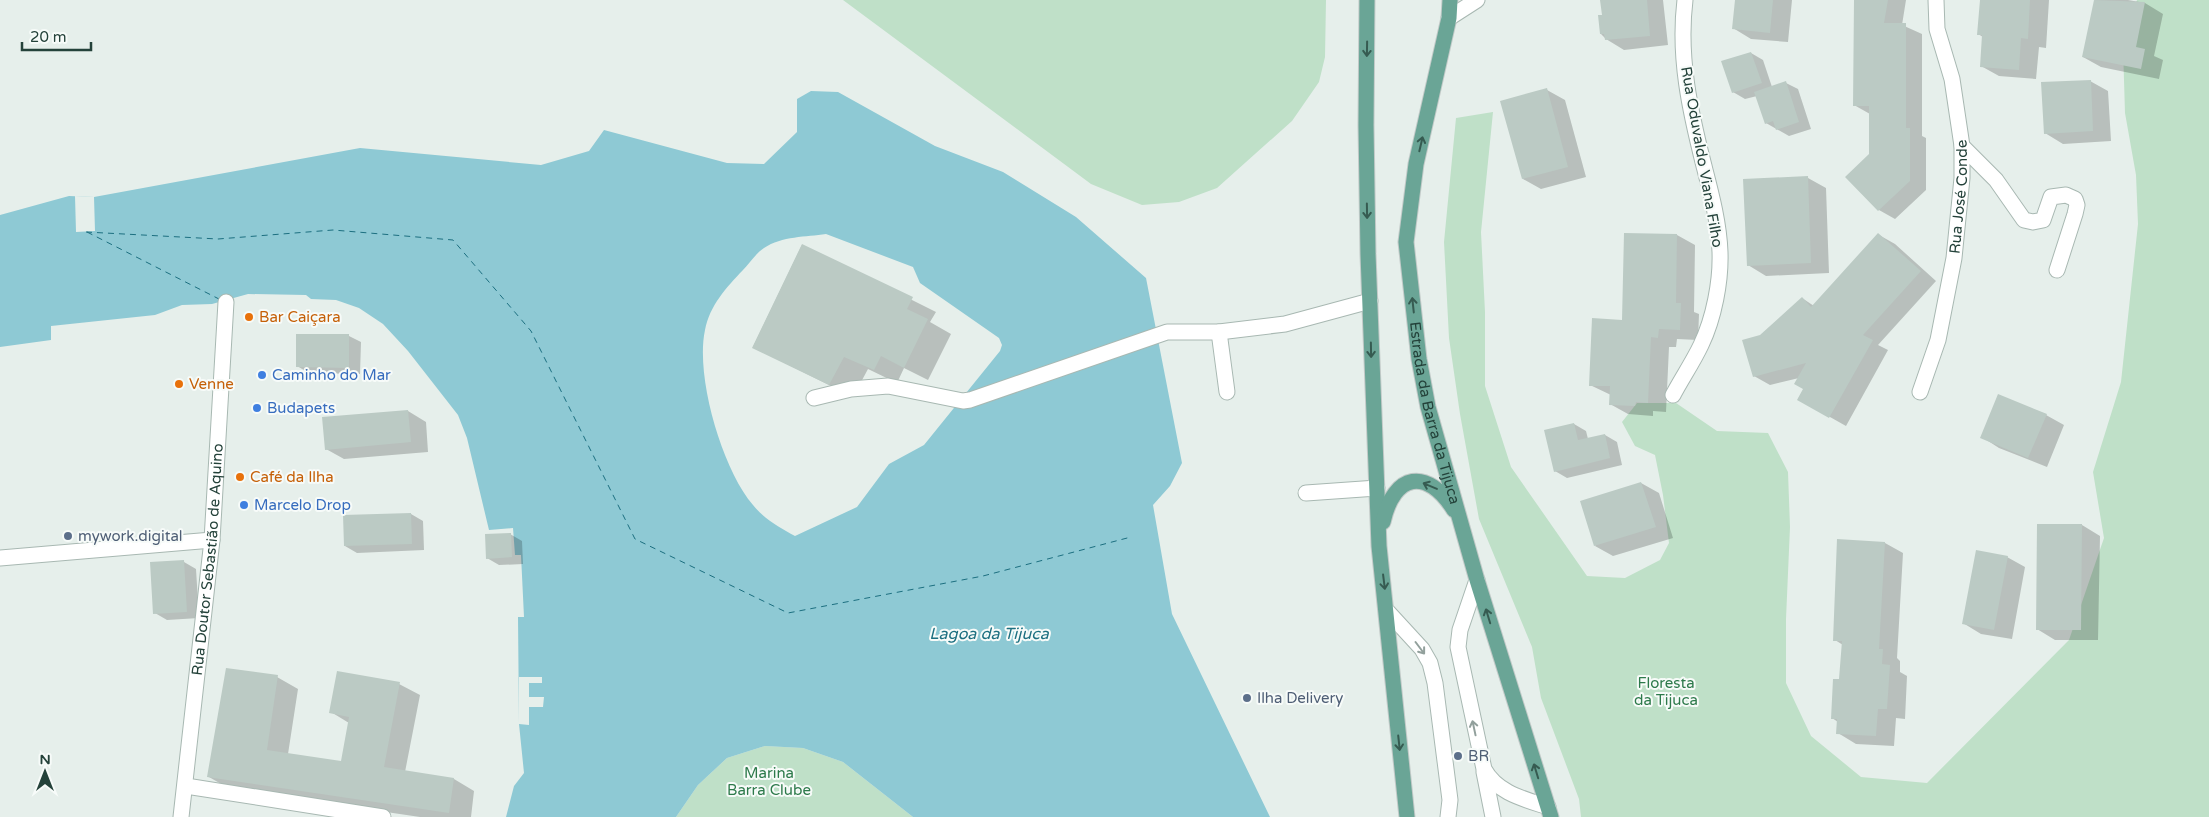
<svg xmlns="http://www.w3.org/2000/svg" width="2209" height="817" font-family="'Varela Round',sans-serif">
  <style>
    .green { fill: #bfe0c8 }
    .water { fill: #8ec9d4; fill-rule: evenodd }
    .pier { fill: #e6efeb }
    .shadow { fill: #0003 }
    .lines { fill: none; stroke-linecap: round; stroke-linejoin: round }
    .ferry { stroke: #1c6f80; stroke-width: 1; stroke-dasharray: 6 5; stroke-linecap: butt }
    .building { fill: #bbcac4 }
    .minor-casing { stroke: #a8b8b2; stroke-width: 17 }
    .major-casing { stroke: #c2cac8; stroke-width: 17 }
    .minor { stroke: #fff; stroke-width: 15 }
    .major { stroke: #6aa596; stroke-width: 15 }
    .oneway { stroke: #365b51 }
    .oneway2 { stroke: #92a09c }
    .food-dot { fill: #e8710a; stroke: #f7fbf9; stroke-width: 2 }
    .shop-dot { fill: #3f7fe0; stroke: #f7fbf9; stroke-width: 2 }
    .service-dot { fill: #5c6f8a; stroke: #f7fbf9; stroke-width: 2 }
    .labels { text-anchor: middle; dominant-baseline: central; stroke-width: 4; stroke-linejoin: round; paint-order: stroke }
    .street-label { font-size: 15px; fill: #24423a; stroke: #f7fbf9 }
    .food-label { font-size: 15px; fill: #c56008; stroke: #f7fbf9; text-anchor: start }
    .shop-label { font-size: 15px; fill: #366cbe; stroke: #f7fbf9; text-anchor: start }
    .service-label { font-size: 15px; fill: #4e5e75; stroke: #f7fbf9; text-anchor: start }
    .park-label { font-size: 15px; fill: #2d7a4b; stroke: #f7fbf9 }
    .water-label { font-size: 16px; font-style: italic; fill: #1c6f80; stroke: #f7fbf9 }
  </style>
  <rect width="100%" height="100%" fill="#e6efeb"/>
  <path class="green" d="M843 0H1326L1325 57 1319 82 1292 121 1217 188 1179 202 1142 205 1091 184Z
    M2137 0H2209V817H1581L1579 799 1541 698 1532 647 1479 519 1460 414 1449 338 1444 242 1456 118 1493 112 1481 232 1485 312V386L1511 467 1587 576 1625 578 1660 560 1669 543 1663 495 1655 455 1635 446 1622 422 1637 403H1676L1717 431 1768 433 1788 472 1790 527 1786 619V683L1811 736 1861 777 1927 783 2069 640 2104 538 2093 472 2121 382 2138 224 2136 175 2125 113 2123 47Z
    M765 746 803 748 843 762 913 817H676L698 785 727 758Z"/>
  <path class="water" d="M811 91 838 92 935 146 1003 172 1076 217 1146 278 1182 463 1170 486 1153 505 1172 614 1270 817H913L843 762 803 748 765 746 727 758 698 785 676 817H506L514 786 524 773 519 724 518 617H524L521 555H515L513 528 489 530 467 438 458 415 408 351 383 324 359 308 336 300 311 299 306 295 248 294 212 304 182 305 155 315 51 326V340L0 347V215L69 196 94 197 360 148 541 165 589 151 604 130 727 163 764 164 797 132V99ZM826 234 913 267 920 283 999 338 1002 345 1000 351 924 445 889 464 857 507 795 536C780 528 764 519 753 505 722 469 695 376 705 330 710 305 726 288 743 270 749 264 756 253 764 248 782 236 806 237 826 234Z"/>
  <path class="pier" d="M75 196 94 197 95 231 76 232Z
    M519 677H542V683H529V697H544L543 707H529V725L519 724Z"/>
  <path class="shadow" d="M1602 0H1663L1668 45 1624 50 1606 39 1601 34 1603 16Z
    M1736 0H1792L1788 42 1751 39 1733 28Z
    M1855 0H1906L1902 25 1922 34V136L1926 138V190L1895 219 1879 210 1870 114 1854 105Z
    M1981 0H2049L2046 48 2039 47 2036 79 1999 76 1981 66 1983 37 1978 34Z
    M2095 0H2128L2145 3 2163 14 2154 56 2163 60 2159 79 2101 67 2083 57Z
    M1751 53 1763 60 1772 87 1786 83 1798 89 1811 129 1789 136 1766 123 1757 96 1745 99 1733 92Z
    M2090 81 2108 91 2111 141 2063 144 2045 133Z
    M1547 90 1565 100 1586 177 1541 189 1523 179Z
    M1808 178 1826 188 1829 273 1766 276 1748 265Z
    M1626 234 1677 235 1695 245 1694 312 1699 314 1698 340 1677 339 1676 347H1669L1666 412 1653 411V416L1628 414 1610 404 1611 395 1590 385 1624 321Z
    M1879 235 1895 244 1936 281 1878 345 1888 350 1846 426 1798 399 1804 389 1799 378 1770 385 1754 376 1761 337 1802 298 1814 306Z
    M802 245 936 312 930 322 951 334 928 380 904 368 897 383 868 369 853 397 753 347Z
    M349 336 361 342 360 374 309 373 297 366Z
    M408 411 426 422 428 452 344 459 326 449Z
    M2046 415 2064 425 2047 467 1999 448 1982 437Z
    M1574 424 1586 431 1588 439 1605 435 1617 442 1622 465 1567 478 1555 471Z
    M1641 483 1659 493 1673 538 1613 556 1595 546Z
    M411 514 423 521 424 550 357 553 345 546Z
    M2082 525 2100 536 2098 640H2055L2037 629Z
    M510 534 522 541 523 564 499 565 487 558Z
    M1838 540 1885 543 1903 553 1897 658 1900 661V672L1907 676 1905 719 1896 718 1894 746 1856 744 1838 733V722L1832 718 1841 681 1843 645 1835 640Z
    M2007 557 2025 567 2012 639 1981 634 1963 623Z
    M184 562 196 569 199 618 167 620 155 613Z
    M277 677 298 689 288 754 342 762 349 723 331 712 399 684 420 695 405 772 454 779 474 791 471 817H420L230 789 209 777Z"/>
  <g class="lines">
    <path class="ferry" d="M86 232 218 239 333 230 453 240 531 331 635 539 788 613 983 576 1131 537
      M87 232 219 299"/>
  </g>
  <path class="building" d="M1600 0H1647L1650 36 1605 40 1604 34H1600L1598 15H1602Z
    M1735 0H1773L1770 33 1732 29Z
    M1854 0H1888L1884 23H1906V128H1910V181L1878 211 1845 177 1869 154V106H1853Z
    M1980 0H2030L2028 39 2021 38 2019 70 1980 67 1982 35H1977Z
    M2094 0 2145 2 2136 47 2145 49 2141 69 2082 57Z
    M1751 52 1762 83 1732 93 1721 61Z
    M2091 80 2093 131 2044 134 2041 82Z
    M1786 81 1799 122 1776 130 1773 121 1765 124 1754 92Z
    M1547 88 1568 167 1522 179 1500 101Z
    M1808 176 1811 263 1747 266 1743 179Z
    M1624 233 1677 234 1676 303H1681L1680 330 1659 329 1658 338 1651 337 1648 403 1636 402 1635 406 1609 405 1610 386H1589L1592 318 1622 320Z
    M1878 233 1921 271 1863 335 1873 340 1829 418 1797 400 1803 389 1794 384 1806 363 1753 377 1742 340 1760 335 1802 297 1811 307Z
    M802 244 913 297 907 309 928 319 904 368 881 356 874 370 844 357 829 385 752 348Z
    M296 334H349V368L296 367Z
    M1998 394 2047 414 2028 458 1980 438Z
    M408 410 411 442 325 450 322 417Z
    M1574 423 1578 440 1605 434 1610 458 1554 472 1544 430Z
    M1641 482 1656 527 1594 546 1580 501Z
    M411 513 412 544 344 546 343 515Z
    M2037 524H2082L2081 630H2036Z
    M511 533 512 557 486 559 485 534Z
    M1837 539 1885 542 1879 649H1883L1882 664 1890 665 1887 709H1878L1876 736 1836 734 1837 719H1831L1833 679H1839L1842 641H1833Z
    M1976 550 2008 556 1994 630 1962 624Z
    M184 560 187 612 153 614 150 562Z
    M226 668 278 675 267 750 341 761 349 717 329 713 337 671 400 682 384 767 454 778 449 813 207 777Z"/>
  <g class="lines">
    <defs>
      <g id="minor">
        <path d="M1449 18 1477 0"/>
        <path d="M1962 146 1996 180 2024 220 2033 222 2043 220 2051 197 2066 195 2075 199 2077 205 2075 214 2057 270"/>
        <path d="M1219 332 1227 392"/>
        <path id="s1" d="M1920 392 1938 340 1954 258 1962 178V146L1952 79 1937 29 1936 0"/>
        <path d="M1673 395C1682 378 1693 362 1701 345 1714 318 1721 281 1720 252 1719 223 1711 193 1704 166 1690 111 1678 57 1685 0"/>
        <path d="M814 398 851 389 888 386 963 401 970 400 1167 332H1219L1285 324 1370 301"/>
        <path d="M1306 493 1377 488"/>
        <path d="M0 558 212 540"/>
        <path d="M1477 580 1460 630 1458 647 1484 769C1497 793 1524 799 1548 807"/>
        <path d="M1388 612 1422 649 1430 663 1435 683 1450 800 1448 817"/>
        <path d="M1484 772 1493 817"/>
        <path d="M186 786 383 817"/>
        <path id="s2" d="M181 817 212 540 226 302"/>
      </g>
      <g id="major">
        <path d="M1367 0 1366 125 1368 254 1379 546 1407 817"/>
        <path id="s3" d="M1450 0 1449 18 1416 164 1406 242 1419 359 1428 407 1477 580 1551 817"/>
        <path d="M1383 522C1394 473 1427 467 1454 510"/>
      </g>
    </defs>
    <use href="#minor" class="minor-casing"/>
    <use href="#major" class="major-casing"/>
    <use href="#minor" class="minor"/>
    <use href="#major" class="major"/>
  </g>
  <defs><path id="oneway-shaft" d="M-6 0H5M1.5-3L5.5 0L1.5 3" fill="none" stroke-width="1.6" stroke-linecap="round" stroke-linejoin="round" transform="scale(1.25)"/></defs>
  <g class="oneway">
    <use href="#oneway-shaft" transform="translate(1367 49) rotate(91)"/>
    <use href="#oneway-shaft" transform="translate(1421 144) rotate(-77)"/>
    <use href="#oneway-shaft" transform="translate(1367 211) rotate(89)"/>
    <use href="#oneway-shaft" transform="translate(1413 305) rotate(-96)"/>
    <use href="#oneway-shaft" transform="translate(1371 350) rotate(89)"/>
    <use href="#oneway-shaft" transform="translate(1430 486) rotate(-157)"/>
    <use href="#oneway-shaft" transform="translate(1384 582) rotate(83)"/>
    <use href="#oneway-shaft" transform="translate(1488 616) rotate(-107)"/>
    <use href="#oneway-shaft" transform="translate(1399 743) rotate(84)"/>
    <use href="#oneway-shaft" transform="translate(1536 771) rotate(-107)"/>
  </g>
  <g class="oneway2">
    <use href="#oneway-shaft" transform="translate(1420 648) rotate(53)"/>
    <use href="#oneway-shaft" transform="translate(1474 728) rotate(-102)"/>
  </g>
  <g class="food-dot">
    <circle cx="249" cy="317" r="5"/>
    <circle cx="179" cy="384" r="5"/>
    <circle cx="240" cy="477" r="5"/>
  </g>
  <g class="shop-dot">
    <circle cx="262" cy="375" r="5"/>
    <circle cx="257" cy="408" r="5"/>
    <circle cx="244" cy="505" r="5"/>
  </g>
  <g class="service-dot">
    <circle cx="68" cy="536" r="5"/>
    <circle cx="1247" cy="698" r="5"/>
    <circle cx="1458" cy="756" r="5"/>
  </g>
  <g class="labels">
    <g class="street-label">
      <text transform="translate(1702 157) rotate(80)">Rua Oduvaldo Viana Filho</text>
      <text stroke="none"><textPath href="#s1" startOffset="200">Rua José Conde</textPath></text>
      <text stroke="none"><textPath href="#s3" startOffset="420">Estrada da Barra da Tijuca</textPath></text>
      <text stroke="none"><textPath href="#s2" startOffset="259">Rua Doutor Sebastião de Aquino</textPath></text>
    </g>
    <g class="food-label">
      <text x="259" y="317">Bar Caiçara</text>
      <text x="189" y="384">Venne</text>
      <text x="250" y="477">Café da Ilha</text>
    </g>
    <g class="shop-label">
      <text x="272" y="375">Caminho do Mar</text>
      <text x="267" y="408">Budapets</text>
      <text x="254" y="505">Marcelo Drop</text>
    </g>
    <g class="service-label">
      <text x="78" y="536">mywork.digital</text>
      <text x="1257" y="698">Ilha Delivery</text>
      <text x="1468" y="756">BR</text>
    </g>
    <g class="park-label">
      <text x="1666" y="683">Floresta<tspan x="1666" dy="17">da Tijuca</tspan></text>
      <text x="769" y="773">Marina<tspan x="769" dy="17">Barra Clube</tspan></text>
    </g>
    <g class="water-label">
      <text x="989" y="634">Lagoa da Tijuca</text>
    </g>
  </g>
  <g transform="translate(45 772)" stroke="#f7fbf9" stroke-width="4" paint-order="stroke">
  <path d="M0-4L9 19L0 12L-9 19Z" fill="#24423a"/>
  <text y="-8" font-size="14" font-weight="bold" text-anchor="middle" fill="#24423a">N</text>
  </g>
  <path d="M22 42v8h69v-8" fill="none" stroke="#24423a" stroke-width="2.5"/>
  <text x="30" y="42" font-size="15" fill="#24423a" stroke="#f7fbf9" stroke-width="4" paint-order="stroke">20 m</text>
</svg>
